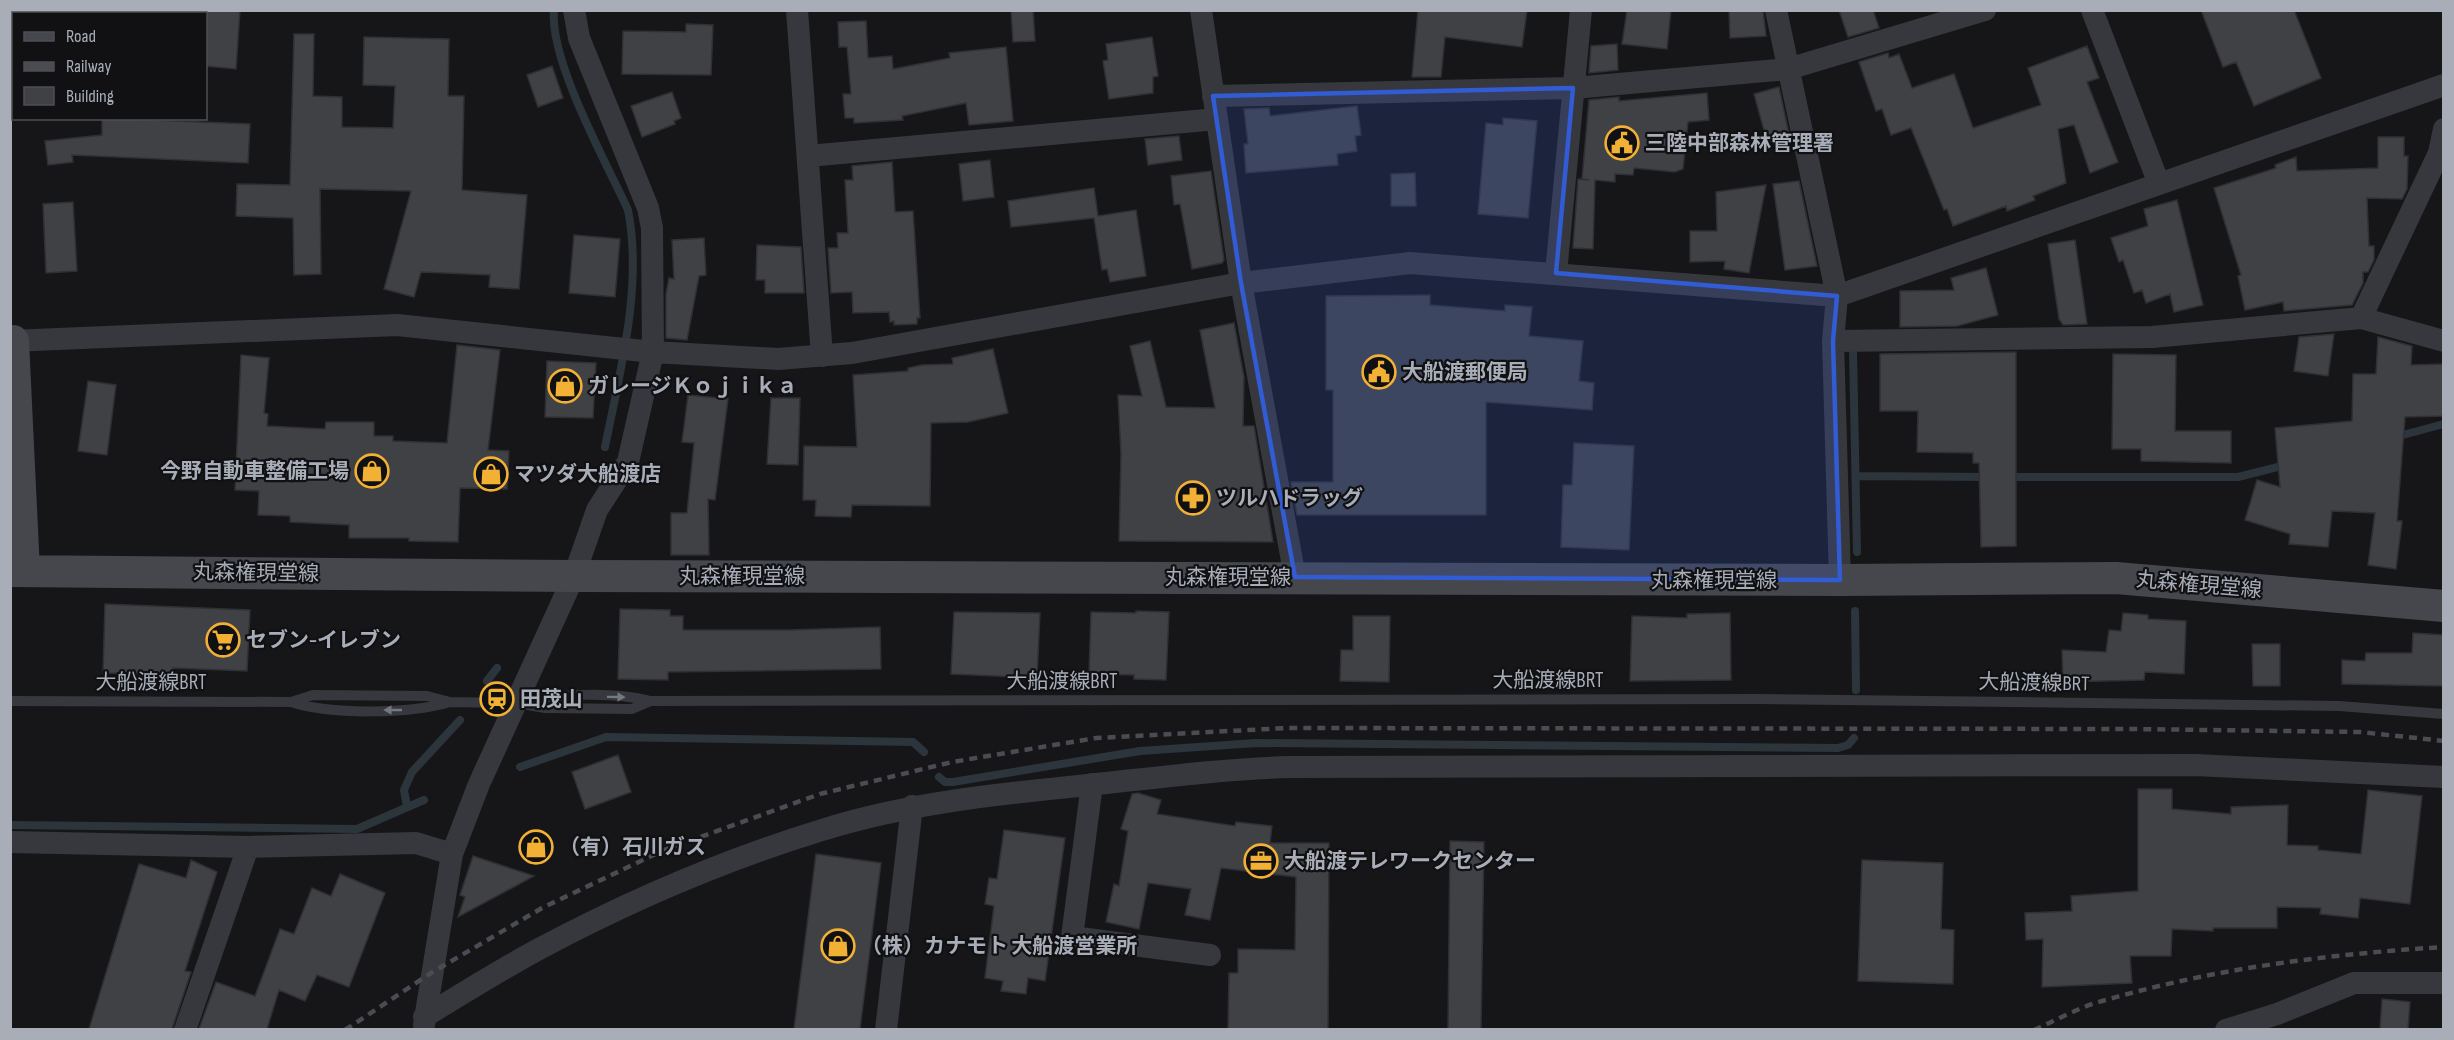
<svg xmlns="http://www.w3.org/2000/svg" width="2454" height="1040" font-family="'Sofia Sans Condensed','Noto Sans JP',sans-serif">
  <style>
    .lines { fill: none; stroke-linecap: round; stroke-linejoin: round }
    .stream { stroke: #2c353c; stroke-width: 8 }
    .building { fill: #404145; stroke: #303034; stroke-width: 1.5 }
    .lane { stroke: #37383d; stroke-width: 10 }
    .street { stroke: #37383d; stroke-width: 22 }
    .secondary { stroke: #45474d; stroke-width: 32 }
    .rail { stroke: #4a4c52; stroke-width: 4.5; stroke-dasharray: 8 6; stroke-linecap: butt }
    .oneway { fill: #757881 }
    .marked { fill: #325cd3; fill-opacity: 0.2; stroke: #325cd3; stroke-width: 4.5; stroke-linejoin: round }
    .labels { text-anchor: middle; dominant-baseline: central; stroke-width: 4.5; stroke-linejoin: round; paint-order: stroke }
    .poi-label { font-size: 21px; font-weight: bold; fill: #a8adb8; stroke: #111113; text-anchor: start }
    .street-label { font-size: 21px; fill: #a8adb8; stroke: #111113 }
  </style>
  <rect width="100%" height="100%" fill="#161618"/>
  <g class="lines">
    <path class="stream" d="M554 10C549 60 606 162 628 210 643 286 620 372 605 447
      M1853 352 1857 552
      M2395 437 2444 424
      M1856 476 1991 477
      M2007 477H2238L2289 464
      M1855 611 1856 690
      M487 681 497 668
      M520 767 606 737 913 742 924 752
      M939 777 945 782H953L1140 751 1256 743 1838 748 1848 745 1854 738
      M407 806 404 790 412 772 460 720
      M10 825 357 829 424 800"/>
  </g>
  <path class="building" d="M206 10H240L236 69 206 66Z
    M1011 10H1033L1035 41 1013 42Z
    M1418 10H1527L1522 47 1445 37 1441 77H1412Z
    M1627 10H1671L1667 49 1622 44Z
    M1729 10H1763L1766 36 1730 38Z
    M1839 10H1873L1879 28 1848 37Z
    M2201 10H2294L2321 78 2254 106 2236 62 2223 67Z
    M866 21 868 58 892 56 893 69 950 58 949 53 1006 47 1013 121 969 125 966 103 902 116 903 120 854 123V118H845L843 94H851L847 47H839L838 22Z
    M686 24 713 25 711 75 622 74 623 31 686 32Z
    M294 34H314L313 96 342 97V127L393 128 395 86 363 85 364 37 449 39 448 96H464L462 190 527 195 519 289 489 287 490 275 421 272 414 297 384 289 411 191 320 189 321 274 294 275 293 218 236 216 237 184 290 185Z
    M1152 37 1158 76 1153 77V93L1109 99 1103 61 1108 60 1106 44Z
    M1617 44 1618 70 1589 73 1591 46Z
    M2087 46 2099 78 2087 82 2118 162 2090 173 2074 125 2058 129 2066 183 2033 196 2035 200 2007 211 2006 206 1953 226 1947 209 1944 210 1911 128 1891 135 1882 109 1876 111 1859 62 1888 53 1889 58 1899 54 1912 88 1954 74 1973 128 2041 105 2028 68Z
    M552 66 563 98 538 107 527 75Z
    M1779 87 1790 139 1768 145 1754 94Z
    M672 92 681 118 674 121 675 124 642 137 631 106Z
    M1707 93 1709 120 1688 122 1683 169 1675 172 1634 168 1633 175 1615 174V182L1595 180 1593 249 1573 248 1578 179 1589 180 1582 179 1589 100 1619 97V101Z
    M1357 106 1361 135 1355 136 1357 151 1337 154 1338 165 1246 173 1244 144H1248L1244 109 1269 108 1270 116Z
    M102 118 250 124 248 163 72 155 73 162 48 165 45 141 102 135Z
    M1503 118 1537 121 1528 218 1478 214 1486 123 1503 125Z
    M1179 136 1182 160 1148 165 1145 139Z
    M2378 137H2404V156H2408L2407 189 2402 199 2367 198 2369 246H2374V260L2368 272H2363V283L2352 305 2284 311 2283 302 2245 310 2238 276 2241 275 2214 188 2276 168 2275 165 2296 157 2297 171 2378 168Z
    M990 160 994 197 963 201 959 164Z
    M892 162 895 212 913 211 920 318H917V324L894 325V321L890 322 889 312 853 313 852 292 831 293 828 248H838L837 233H848L845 180H853L852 166Z
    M1211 171 1224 260 1222 263 1192 269 1180 204 1174 205 1171 176Z
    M1415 173 1416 206H1391V174Z
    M1799 181 1817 266 1785 270 1773 184Z
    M1766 185 1749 273 1724 269 1725 261 1690 262V231H1717L1716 192Z
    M1094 188 1098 216 1136 210 1146 276 1110 282 1107 269 1102 270 1094 218 1011 227 1008 201Z
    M2177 200 2203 305 2174 312 2170 294 2146 303 2142 290 2134 293 2123 260 2119 262 2111 238 2148 226 2144 209Z
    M73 202 77 271 46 273 43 204Z
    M574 235 620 239 615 297 569 293Z
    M704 238 706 275 699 276 687 340 666 338V294L669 278 674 279 672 240Z
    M2075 240 2087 324 2063 325 2059 319 2048 244Z
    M757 245 801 247 804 293H765V280H756Z
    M1986 268 1998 315 1957 326 1900 327V291L1954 290 1951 278Z
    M1430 295V305L1505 311V305L1532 307 1529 336 1583 341 1579 381 1594 383 1592 410 1486 402V515H1297L1291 482H1333V390H1326V296Z
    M1234 323 1244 377 1243 426H1254L1273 542 1119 541 1121 454 1118 395 1142 396 1130 346 1150 341 1166 407 1215 408 1200 330Z
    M2334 334 2328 376 2294 371 2299 337Z
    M2378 337 2412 346 2411 365 2444 364V416L2405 417 2397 521H2402L2396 569 2368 565 2375 513 2332 511 2328 547 2289 544 2290 534 2245 520 2257 480 2280 487 2275 428 2352 421 2353 374H2376Z
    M457 345 500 350 488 450 509 451 507 489 460 488 458 542 409 541V538H349V525L290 522V516L258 515 259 491 235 490 241 355 269 358 264 413 268 414 267 426 325 429 326 422H374V436H393V441L447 443Z
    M993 349 1008 413 968 422 931 423 930 506 852 505 851 517 815 516 816 500H803L804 446 857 447 853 375 908 371V368L922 365 953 364 952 358Z
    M2016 352V546L1981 547 1979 463H1973V453L1917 452 1918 411H1880V354Z
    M2113 354 2176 355 2175 431H2231V463L2141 461V449H2112Z
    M547 361 596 363 593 418 545 417Z
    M88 381 116 385 107 455 78 451Z
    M688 395 728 399 715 500 708 499 709 555H671V513H687L694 443 682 442Z
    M771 398H800L798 465 767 464Z
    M1574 443 1634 446 1629 550 1561 547 1563 485H1572Z
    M105 604 250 610 247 671 173 668V674L103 673Z
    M620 609 670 610V616H683V630H789L880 627 881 669 668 672V680L618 679Z
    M1136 611 1169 612 1166 680 1134 679V675L1089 674 1091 612 1136 613Z
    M954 612 1040 613 1037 678 951 674Z
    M1730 613 1731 680 1630 681 1632 616 1687 618V614Z
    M2123 613 2148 615V619L2186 621 2184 674 2145 672 2144 680 2063 682 2062 650 2106 652 2109 630 2121 631Z
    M1353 616H1390L1389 682 1340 681 1341 650H1353Z
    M2413 633 2444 635V686L2342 684V660L2365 661 2366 653H2412Z
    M2252 644H2280V686H2253Z
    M618 755 631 792 585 809 572 772Z
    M2138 789H2172V809L2231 814V807L2288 805 2287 845 2318 846V850L2361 854 2368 790 2422 796 2410 904 2360 898 2358 918 2320 914 2321 908 2277 907V928H2213V931L2172 929 2171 956H2130L2132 983 2042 987 2043 939 2026 940 2025 913 2072 911 2071 896 2138 891Z
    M1138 793 1161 800 1157 814 1235 826 1236 822 1272 826 1270 843H1329L1328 1029H1228L1229 973H1238V949L1295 950 1296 877 1221 868 1210 920 1185 915 1191 889 1148 883 1139 929 1106 922 1114 884 1119 886 1128 831 1121 829 1132 794Z
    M1004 830 1065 838 1045 981 1028 978 1026 994 1001 991 1003 981 985 978 994 906 985 904 989 878 997 879Z
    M1450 841 1484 842 1481 1029H1448Z
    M816 854 881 863 860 1029H794Z
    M473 856 534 876 458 917 465 897 460 895Z
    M191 860 217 872 185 971 191 972 172 1029H89L139 864 186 878Z
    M1862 860 1943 863 1941 929 1954 930 1953 984 1858 981Z
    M340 874 385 893 349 987 317 975 305 1001 279 990 267 1029H199L216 982 255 996 280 929 294 934 312 888 331 896Z
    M2382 999 2410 1002 2408 1029H2380Z"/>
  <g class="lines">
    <path class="lane" d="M10 701 291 702 313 695 427 696 450 702 516 703 545 708 632 709 651 701
      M291 702C330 715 411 714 450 702
      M516 703C559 694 609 691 651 701L1756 699 2339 706 2444 714"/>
    <path class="street" d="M797 10 822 356
      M1201 10 1241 283 1295 577
      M1776 10 1837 296 1833 341 1840 580
      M2092 10 2159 184
      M1213 96 1573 88 1788 69 1985 10
      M808 156 1217 119
      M1556 273 1581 10
      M2361 318 2439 153 2444 129
      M10 341 397 325 653 352 778 359 852 353 1241 283 1410 263 1837 296 2444 85
      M1833 341 2152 337 2361 318 2444 341
      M1092 784 1072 937 1210 955
      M10 842 248 847 416 843 452 854
      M424 1017C462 994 500 970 539 949 629 901 724 860 822 830 908 803 998 794 1088 785 1155 778 1221 769 1289 767L2195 765 2444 777
      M424 1025 452 854 479 784 574 576 597 510 628 462 653 352 652 228 648 208 579 38 574 10
      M185 1030 248 847
      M886 1030 912 806
      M2226 1030 2277 1014 2354 983H2444"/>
    <path class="secondary" d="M13 341 24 571
      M10 571 574 576 1840 580 2116 578 2444 606"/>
    <path class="rail" d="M345 1030 431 973 542 908 664 850 820 794 952 762 1096 738 1287 728 2132 729 2360 732 2444 741
      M2034 1030C2057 1020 2081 1006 2106 1000 2216 968 2330 954 2444 947"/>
  </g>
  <defs><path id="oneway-solid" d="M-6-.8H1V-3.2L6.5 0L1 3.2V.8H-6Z" transform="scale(1.5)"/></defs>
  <g class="oneway">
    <use href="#oneway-solid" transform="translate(616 697) rotate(1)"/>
    <use href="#oneway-solid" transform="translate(393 710) rotate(-180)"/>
  </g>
  <path class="marked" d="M1573 88 1556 273 1837 296 1833 341 1840 580 1295 577 1241 283 1213 96Z"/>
  <defs>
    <symbol id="civic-ring" viewBox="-11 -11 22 22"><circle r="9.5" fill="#111113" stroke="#f2b134" stroke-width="1.5"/><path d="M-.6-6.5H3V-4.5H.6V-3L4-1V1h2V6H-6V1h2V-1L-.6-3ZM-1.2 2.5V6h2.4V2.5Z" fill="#f2b134"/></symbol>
    <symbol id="shop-ring" viewBox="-11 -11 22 22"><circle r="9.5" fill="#111113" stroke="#f2b134" stroke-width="1.5"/><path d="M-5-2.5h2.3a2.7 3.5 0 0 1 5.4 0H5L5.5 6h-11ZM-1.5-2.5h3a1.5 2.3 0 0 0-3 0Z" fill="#f2b134"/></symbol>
    <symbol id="pharmacy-ring" viewBox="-11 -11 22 22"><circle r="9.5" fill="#111113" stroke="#f2b134" stroke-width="1.5"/><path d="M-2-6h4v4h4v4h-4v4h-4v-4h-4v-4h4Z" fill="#f2b134"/></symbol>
    <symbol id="supermarket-ring" viewBox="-11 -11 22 22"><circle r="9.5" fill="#111113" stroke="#f2b134" stroke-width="1.5"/><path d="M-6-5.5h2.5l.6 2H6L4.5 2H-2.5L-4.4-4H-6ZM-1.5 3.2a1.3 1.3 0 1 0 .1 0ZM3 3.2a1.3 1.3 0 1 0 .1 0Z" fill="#f2b134"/></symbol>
    <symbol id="station-ring" viewBox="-11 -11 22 22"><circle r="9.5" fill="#111113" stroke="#f2b134" stroke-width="1.5"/><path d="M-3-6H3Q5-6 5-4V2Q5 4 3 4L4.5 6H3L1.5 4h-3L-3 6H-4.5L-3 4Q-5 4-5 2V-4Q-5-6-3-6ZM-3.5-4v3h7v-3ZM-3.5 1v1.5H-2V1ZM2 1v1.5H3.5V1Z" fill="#f2b134"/></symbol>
    <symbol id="office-ring" viewBox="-11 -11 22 22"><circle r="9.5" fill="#111113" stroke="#f2b134" stroke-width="1.5"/><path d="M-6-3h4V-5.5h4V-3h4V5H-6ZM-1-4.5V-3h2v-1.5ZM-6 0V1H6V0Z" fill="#f2b134"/></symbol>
  </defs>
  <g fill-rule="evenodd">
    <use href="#civic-ring" x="1603" y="124" width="38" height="38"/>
    <use href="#civic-ring" x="1360" y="353" width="38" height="38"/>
    <use href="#shop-ring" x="546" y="367" width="38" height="38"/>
    <use href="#shop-ring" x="353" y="452" width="38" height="38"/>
    <use href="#shop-ring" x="472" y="455" width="38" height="38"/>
    <use href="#pharmacy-ring" x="1174" y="479" width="38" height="38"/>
    <use href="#supermarket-ring" x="204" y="621" width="38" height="38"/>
    <use href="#station-ring" x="478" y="680" width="38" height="38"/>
    <use href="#shop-ring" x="517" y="828" width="38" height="38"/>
    <use href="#office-ring" x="1242" y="842" width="38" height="38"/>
    <use href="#shop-ring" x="819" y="927" width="38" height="38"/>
  </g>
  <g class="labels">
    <g class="poi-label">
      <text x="1645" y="143">三陸中部森林管理署</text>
      <text x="1402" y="372">大船渡郵便局</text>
      <text x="588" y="386">ガレージＫｏｊｉｋａ</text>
      <text x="349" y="471" text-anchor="end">今野自動車整備工場</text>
      <text x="514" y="474">マツダ大船渡店</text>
      <text x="1216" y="498">ツルハドラッグ</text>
      <text x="246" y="640">セブン-イレブン</text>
      <text x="520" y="699">田茂山</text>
      <text x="559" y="847">（有）石川ガス</text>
      <text x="1284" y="861">大船渡テレワークセンター</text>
      <text x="861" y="946">（株）カナモト 大船渡営業所</text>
    </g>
    <g class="street-label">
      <text transform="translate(256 573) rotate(1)">丸森権現堂線</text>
      <text x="742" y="576">丸森権現堂線</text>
      <text x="1228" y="577">丸森権現堂線</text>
      <text x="1714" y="580">丸森権現堂線</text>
      <text transform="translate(2199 585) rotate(5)">丸森権現堂線</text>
      <text x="1548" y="680">大船渡線BRT</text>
      <text x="1062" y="681">大船渡線BRT</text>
      <text x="151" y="682">大船渡線BRT</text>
      <text transform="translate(2034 683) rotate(1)">大船渡線BRT</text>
    </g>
  </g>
  <rect width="2454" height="1040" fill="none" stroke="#a8adb8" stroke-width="24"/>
  <rect x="12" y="12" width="195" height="108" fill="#111113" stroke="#4d4f55" stroke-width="1.5"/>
  <rect x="24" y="32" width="30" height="9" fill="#45474d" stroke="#4d4f55" stroke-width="1.5"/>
  <text x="66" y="42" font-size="18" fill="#a8adb8">Road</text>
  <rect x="24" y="62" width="30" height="9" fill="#4a4c52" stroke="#4d4f55" stroke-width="1.5"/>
  <text x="66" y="72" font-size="18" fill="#a8adb8">Railway</text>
  <rect x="24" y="87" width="30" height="18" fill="#404145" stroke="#4d4f55" stroke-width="1.5"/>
  <text x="66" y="102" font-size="18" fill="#a8adb8">Building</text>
</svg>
